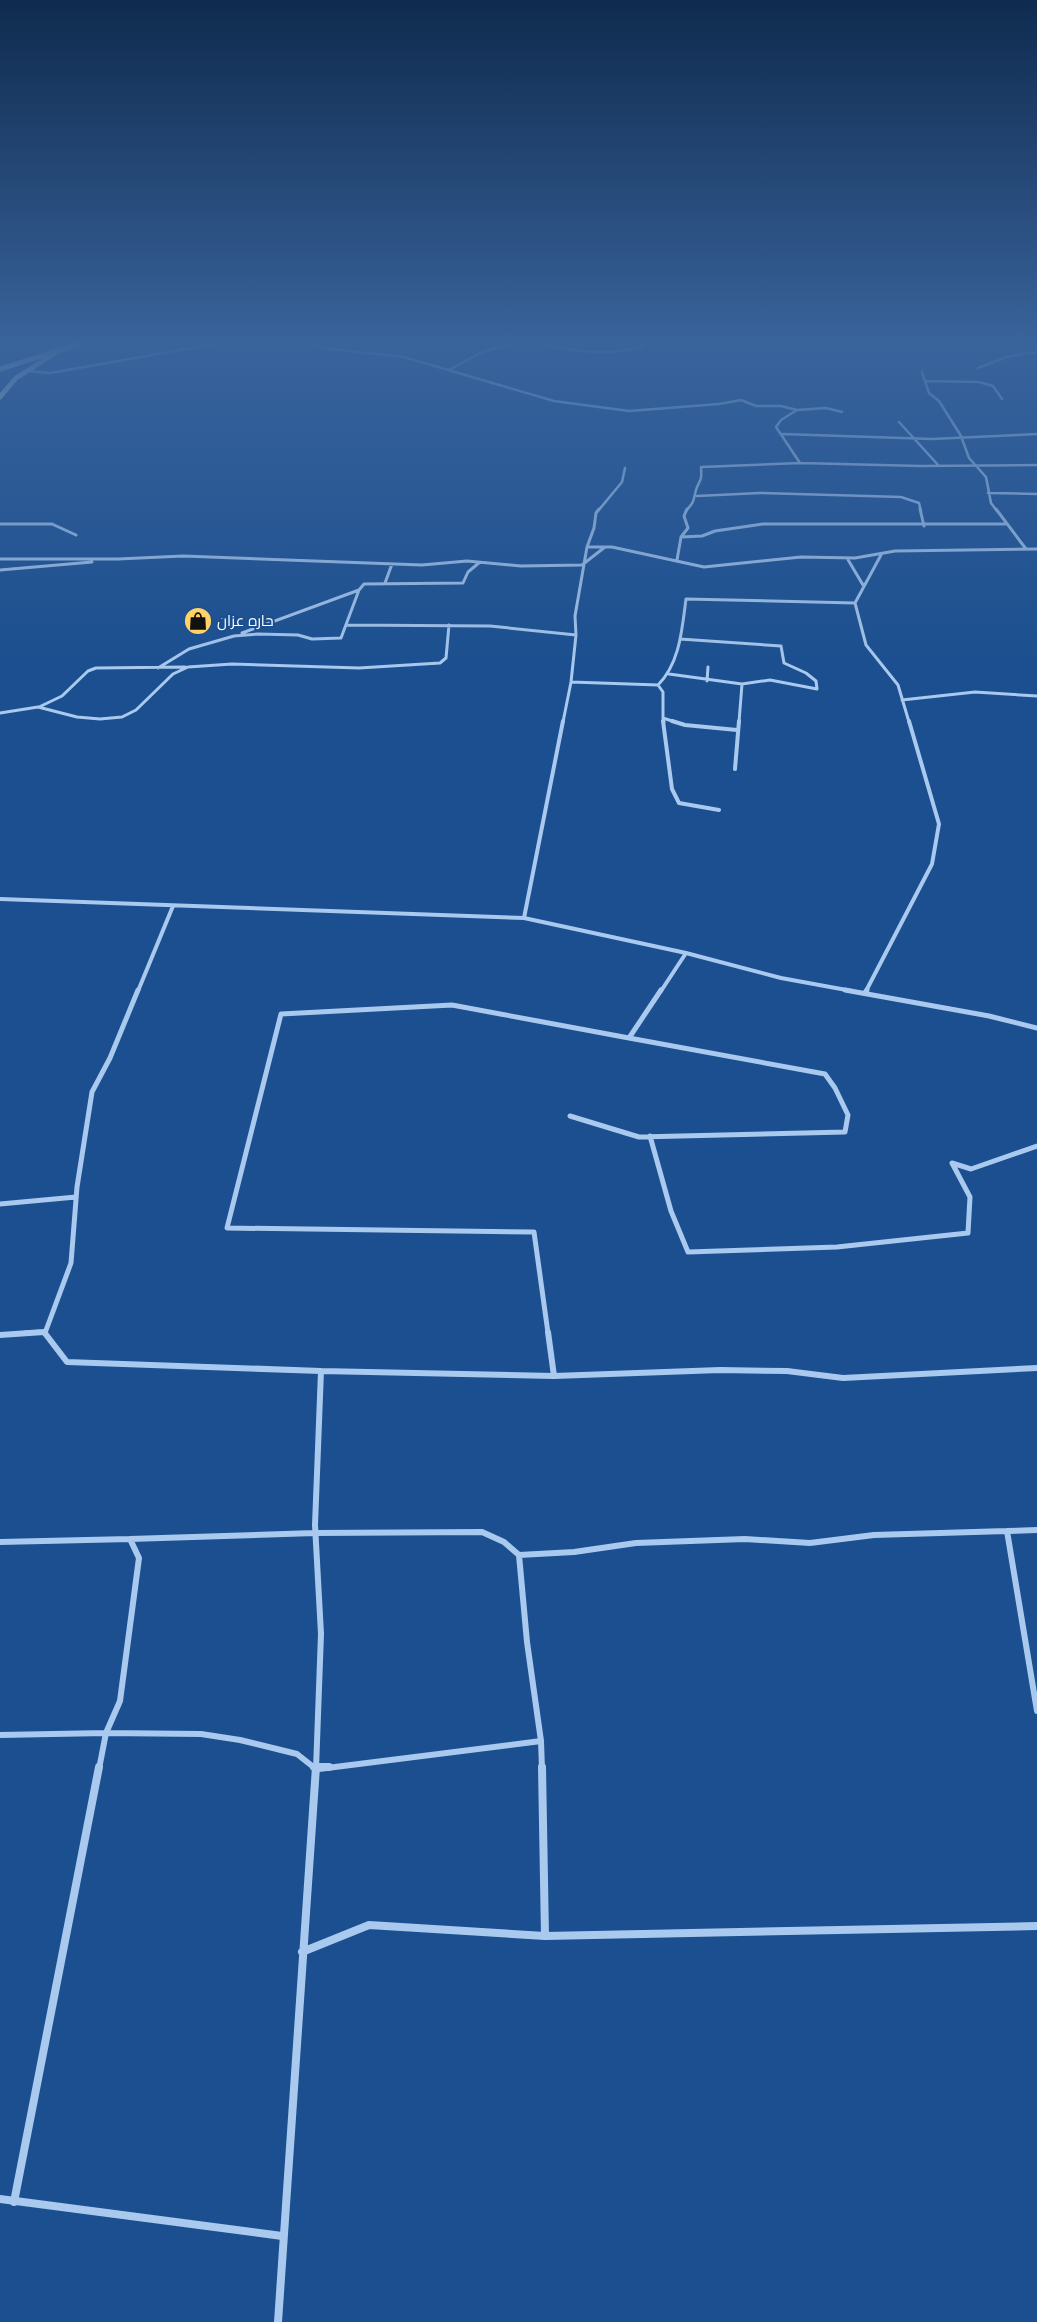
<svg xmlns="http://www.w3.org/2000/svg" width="1037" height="2322" font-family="Roboto,Cairo,sans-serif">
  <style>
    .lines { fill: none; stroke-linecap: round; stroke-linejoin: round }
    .street-far5 { stroke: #a9c9ee; stroke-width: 2.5 }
    .street-far4 { stroke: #a9c9ee; stroke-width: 3 }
    .street-far3 { stroke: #a9c9ee; stroke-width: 4 }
    .street-far2 { stroke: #a9c9ee; stroke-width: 5 }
    .street-far1 { stroke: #a9c9ee; stroke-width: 6 }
    .street { stroke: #a9c9ee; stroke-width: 8 }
    .secondary { stroke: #d6e6fa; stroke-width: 5 }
    .labels { text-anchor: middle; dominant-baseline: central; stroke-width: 4; stroke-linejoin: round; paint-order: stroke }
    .far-poi-label { font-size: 15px; fill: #fff; stroke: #1b4f8f; text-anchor: start }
  </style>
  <rect width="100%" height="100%" fill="#1b4f8f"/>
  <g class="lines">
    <path class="street-far5" d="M310 344 331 349 404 357 554 401 629 411 719 404 741 400 756 406H781L797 410 826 408 842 412
      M542 344C575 352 609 356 642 347L643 344
      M978 368 1010 356 1037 352
      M451 369 480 353 509 344
      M27 371 50 373 214 344
      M922 372 929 393 939 401 961 436 969 458 986 477 991 503 997 511
      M925 381 979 382 993 386 1002 399
      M797 410 781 420 776 427 800 463
      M899 422 939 466
      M782 434 932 439 1037 434
      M988 493 1037 494
      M697 496 760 493 901 497 919 503 921 511
      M598 511 622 482 625 468
      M686 511C695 501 693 501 696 490 700 478 702 483 701 467L800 463 921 466 1037 465"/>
    <path class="street-far4" d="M920 509 924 526
      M996 509 1026 549
      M0 524H52L76 535
      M681 537 702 536 715 531 763 524H1007
      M587 547H612L704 567 801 557 855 558 895 551 1037 549
      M881 555 855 603 866 645 898 685 909 722
      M847 558 863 585
      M0 559H118L183 556 422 565 467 561 521 566 582 565 605 547
      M677 560 681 537 688 528 684 516 687 509
      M0 570 92 562
      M385 583 392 564
      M346 625 490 626 576 635
      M242 633 359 590
      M158 668 189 649 234 636 258 634 298 635 312 639 341 638 359 590 364 584 463 583 468 572 480 562
      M669 674 742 684 770 680 817 689 816 681 806 673 784 663 781 646 680 639
      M707 681 708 667
      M571 682 658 685C680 663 682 629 686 599L855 603
      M658 685 663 692V718L675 722
      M902 700 975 692 1037 696
      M39 707 62 696 88 671 96 668 185 667
      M0 713 38 707 77 717 100 719 122 717 136 710 173 674 188 667 232 664 359 668 440 663 446 658 449 625
      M663 718 664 722
      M563 722 571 682 576 635 575 616 587 547 594 528 596 513 599 509
      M739 722 742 684"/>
    <path class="street-far3" d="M663 721 672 789 679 803 719 810
      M672 721 685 725 737 730
      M735 769 739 721
      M0 899 524 918 686 953 781 978 852 991
      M524 918 563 721
      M138 991 173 906
      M661 991 686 953
      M866 991 932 864 939 824 909 721"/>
    <path class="street-far2" d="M845 990 989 1016 1037 1028
      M865 993 867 990
      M570 1116 639 1137 845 1132 848 1115 835 1088 825 1074 629 1038 661 990
      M650 1136 671 1211 688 1252 837 1247 968 1233 970 1197 952 1163 971 1169 1037 1146
      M0 1204 76 1197
      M25 1333 44 1332
      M45 1333 71 1263 77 1187 92 1092 110 1058 138 990
      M548 1333 534 1232 227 1228 281 1014 452 1005 629 1038"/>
    <path class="street-far1" d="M44 1332 67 1362 321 1371
      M548 1332 554 1376
      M0 1335 44 1332
      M1007 1531 1037 1530
      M130 1539 315 1533 482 1532 504 1542 519 1555
      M0 1542 130 1539 139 1558 120 1701 106 1733 0 1735
      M99 1769 106 1733 201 1734 240 1740 297 1754 316 1769
      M316 1769 321 1634 315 1525 321 1371 554 1376 720 1370 787 1371 843 1378 1037 1368
      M319 1769 541 1741
      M542 1769 541 1741 527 1642 519 1555 574 1552 636 1543 745 1539 810 1543 874 1535 1007 1531 1037 1711"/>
    <path class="street" d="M314 1767H329
      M542 1767 545 1936
      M302 1952 369 1925 545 1936 1037 1926
      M0 2199 282 2236
      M14 2202 99 1767
      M278 2322 316 1767"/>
    <path class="secondary" d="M60 350 79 344
      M0 369 60 350 16 378 0 397"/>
  </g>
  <linearGradient id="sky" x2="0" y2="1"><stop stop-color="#0f2b4f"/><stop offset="0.51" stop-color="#39639b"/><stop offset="1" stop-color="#39639b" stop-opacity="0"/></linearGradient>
  <rect width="1037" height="669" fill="url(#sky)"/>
  <defs>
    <symbol id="shop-disc" viewBox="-11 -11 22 22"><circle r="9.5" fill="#ffd166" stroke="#1b4f8f"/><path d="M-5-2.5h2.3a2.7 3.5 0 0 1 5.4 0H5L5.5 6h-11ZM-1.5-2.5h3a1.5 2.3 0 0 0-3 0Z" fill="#111"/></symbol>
  </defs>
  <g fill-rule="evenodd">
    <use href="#shop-disc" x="182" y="605" width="32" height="32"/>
  </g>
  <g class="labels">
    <g class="far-poi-label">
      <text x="217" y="621">حاره عزان</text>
    </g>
  </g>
</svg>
